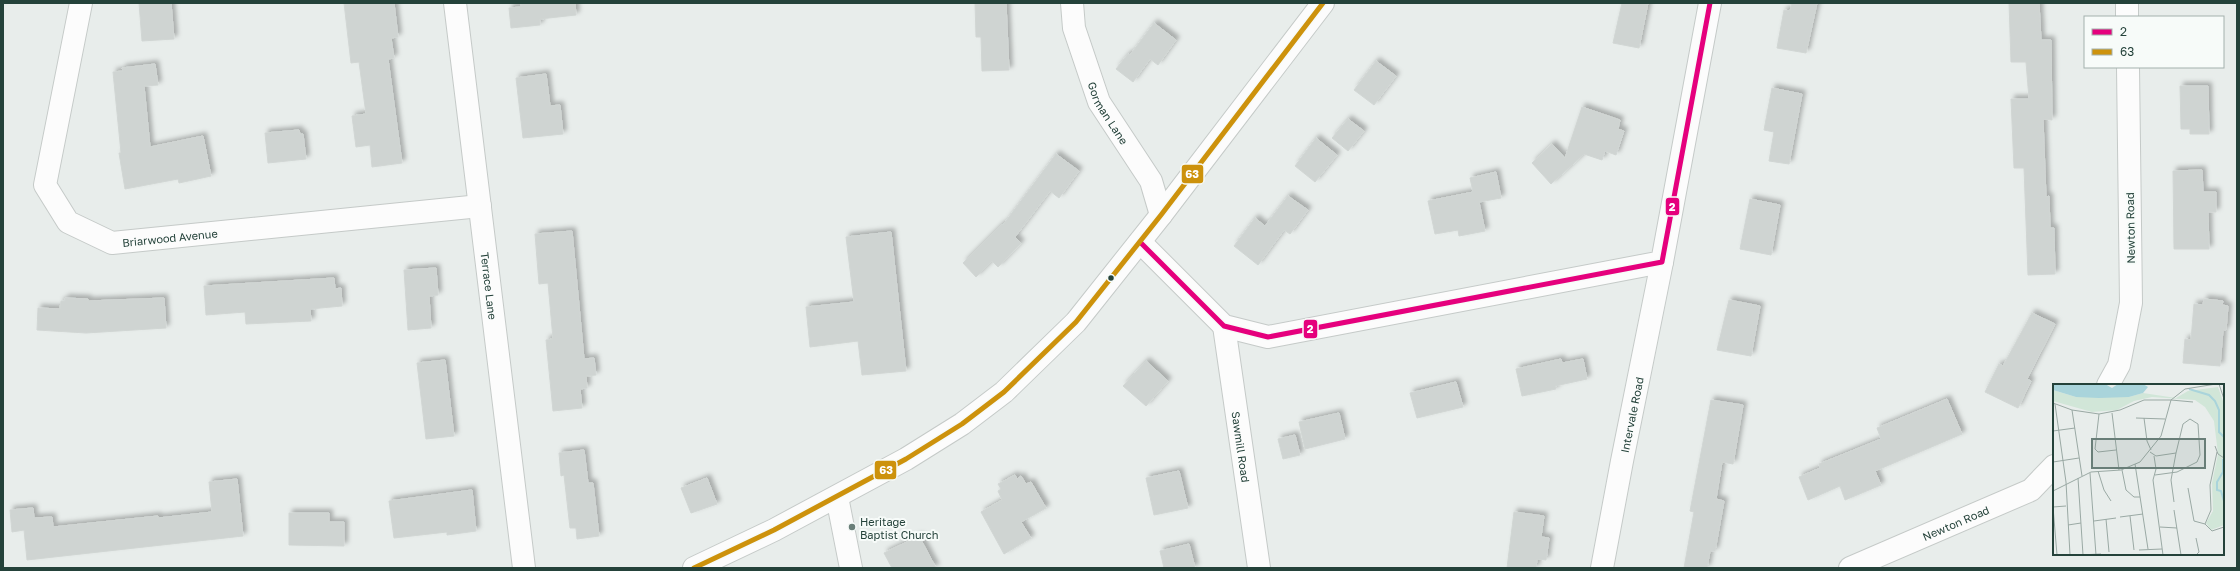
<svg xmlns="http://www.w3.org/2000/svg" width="2240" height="571" font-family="'Golos Text',sans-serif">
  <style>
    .building { fill: #cfd4d2; stroke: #d1d6d4; filter: url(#shadow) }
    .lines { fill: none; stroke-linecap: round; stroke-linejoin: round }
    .minor-casing { stroke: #c5cac8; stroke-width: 24 }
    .tertiary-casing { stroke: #c5cac8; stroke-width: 24 }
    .minor { stroke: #fcfcfc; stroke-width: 22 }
    .tertiary { stroke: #fcfcfc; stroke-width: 22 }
    .bus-1-casing { stroke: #f7fbf9; stroke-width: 8 }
    .bus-2-casing { stroke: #f7fbf9; stroke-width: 8 }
    .bus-1 { stroke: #e5007d; stroke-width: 5 }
    .bus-2 { stroke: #cd920c; stroke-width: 5 }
    .bus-dot { fill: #24423a; stroke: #f7fbf9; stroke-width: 1.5 }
    .poi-dot { fill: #697e78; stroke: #f7fbf9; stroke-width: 1.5 }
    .labels { text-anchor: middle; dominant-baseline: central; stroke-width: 4; stroke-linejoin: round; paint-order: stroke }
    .street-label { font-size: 11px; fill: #24423a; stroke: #f7fbf9 }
    .poi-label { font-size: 11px; fill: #24423a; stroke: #f7fbf9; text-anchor: start }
    .inset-river { fill: none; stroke: #a9d4db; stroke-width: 2 }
    .inset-road { fill: none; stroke: #9aa9a4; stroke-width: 1 }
    .view { fill: #697e78; fill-opacity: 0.15; stroke: #697e78; stroke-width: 2 }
    .inset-edge { fill: none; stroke: #24423a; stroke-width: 2 }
    .line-badge { stroke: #f7fbf9; stroke-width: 1.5 }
    .badge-label { font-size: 11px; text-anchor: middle; font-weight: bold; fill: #fff }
  </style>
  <defs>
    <filter id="shadow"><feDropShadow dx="3.5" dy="-3.5" stdDeviation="2" flood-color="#0004"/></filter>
  </defs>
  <rect width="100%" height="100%" fill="#e8edeb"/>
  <path class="building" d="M139 3H171L174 39 142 41Z
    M344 3H394L398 37 391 38 394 58 388 59 402 163 372 167 370 145 356 147 352 116 366 114 359 62 351 63Z
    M521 3H575L576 15 540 19V25L511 28 509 8 521 7Z
    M975 3H1006L1009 70 982 71 981 37H976Z
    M1622 3H1648L1639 48 1613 43Z
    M1792 3H1817L1806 53 1777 48 1784 10 1790 11Z
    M2009 3H2039L2041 40H2051L2052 120 2043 119 2046 197 2049 196 2050 228H2054L2055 274 2028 275 2024 168H2014L2011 99H2029L2026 62H2011Z
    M1154 23 1176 40 1158 65 1150 59 1133 82 1116 69 1128 54 1130 55Z
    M1376 61 1396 76 1374 105 1354 90Z
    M155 64 158 85 144 86 150 147 203 136 211 176 179 183 178 179 125 189 119 153H121L113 72 123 71 122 68Z
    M546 74 550 106 560 105 563 134 523 138 516 78Z
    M2180 86H2208L2209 134H2190V129H2181Z
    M1772 88 1802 94 1789 164 1769 161 1774 132 1764 130Z
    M1582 107 1620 120 1618 129 1624 131 1616 155 1605 151 1602 160 1584 154 1551 184 1532 163 1552 144 1565 158Z
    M1348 119 1364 131 1348 151 1332 138Z
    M299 130 300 134H303L306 159 268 163 265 133Z
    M1316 138 1337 155 1315 182 1295 166Z
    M1056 154 1079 171 1059 198 1050 191 1015 237 1021 243 998 267 992 261 976 277 963 263 1002 224 1003 225Z
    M2202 170 2203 192H2216V212H2208L2209 249H2174L2173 171Z
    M1496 172 1501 198 1479 202 1485 231 1459 236 1458 230 1435 234 1428 201 1473 192 1470 178Z
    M1288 196 1308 210 1290 234 1284 230 1258 265 1234 246 1255 218 1265 226Z
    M1750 199 1780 205 1771 255 1740 249Z
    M572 231 584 359 594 358 596 375 586 376 587 388 580 389 582 408 553 411 546 340 553 339 548 283 539 284 535 234Z
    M891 232 906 371 862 375 858 341 810 347 806 307 854 302 846 237Z
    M436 268 438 295 429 296 431 328 408 330 404 270Z
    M334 278 335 289 341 288 342 306 310 309 311 321 246 324 245 312 206 315 204 286Z
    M65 298 88 299V301L164 298 166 328 86 333 37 330 38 308 60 309 61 301H65Z
    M2204 299 2223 301 2222 305 2228 306 2226 330H2223L2220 366 2183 363 2185 339 2191 340 2194 304 2203 305Z
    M1729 300 1760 306 1751 356 1717 350Z
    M2032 313 2055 324 2027 379 2031 381 2018 408 1985 392 1999 364 2003 366Z
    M1561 359 1562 363 1583 359 1587 379 1555 386 1556 389 1522 396 1516 369Z
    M445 360 454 436 426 439 417 363Z
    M1146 361 1168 381 1146 406 1123 386Z
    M1456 382 1463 407 1417 418 1410 393Z
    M1947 399 1962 434 1875 471 1881 485 1845 500 1840 486 1808 500 1799 477 1820 468 1819 464 1881 439 1877 428Z
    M1711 400 1743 405 1733 464 1722 462 1716 499 1724 501 1715 551H1710L1707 568H1684L1694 512 1690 511Z
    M1339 413 1345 439 1305 449 1299 422Z
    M1295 435 1300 455 1283 459 1278 439Z
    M584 450 588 483H593L599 536 577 539 576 528H570L564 475 561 476 559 453Z
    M1179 471 1188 508 1154 515 1146 478Z
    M1015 475 1017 479 1021 476 1026 484 1031 482 1046 508 1021 522 1031 538 1004 554 981 512 1002 500 998 491 1001 489 998 484Z
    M707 478 717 504 691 513 681 488Z
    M237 479 243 536 27 560 24 530 12 532 10 510 33 508 34 518 52 517 53 527 158 516V518L212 512 209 482Z
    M472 490 476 531 447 535V532L394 538 389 501Z
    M1514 512 1544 516 1541 537 1549 538 1546 560 1537 559 1536 568H1507Z
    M289 513H329V522H344V546L289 545Z
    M919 536 936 568H892L884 553Z
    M1189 544 1195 568H1164L1160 551Z"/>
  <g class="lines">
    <defs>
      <g id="minor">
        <path id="s1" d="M81 3 45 185 68 222 112 243 480 206"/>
        <path id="s2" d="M455 3 524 568"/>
        <path id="s3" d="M1072 3 1074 28 1099 102 1151 181 1161 215"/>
        <path d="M2127 3V17"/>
        <path d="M1140 242 1224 326 1268 337 1662 262 1710 3"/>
        <path id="s4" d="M1224 326 1259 568"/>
        <path d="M2108 385 2119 365 2131 303 2128 67"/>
        <path d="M837 497 851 568"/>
        <path id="s5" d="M1602 568 1622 461 1662 262"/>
        <path id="s6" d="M1850 568 2031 490 2054 466"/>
      </g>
      <path id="tertiary" d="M694 568 774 530 906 459 962 424 1004 392 1076 322 1161 215 1323 3"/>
    </defs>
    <use href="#minor" class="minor-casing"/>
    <use href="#tertiary" class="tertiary-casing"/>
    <use href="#minor" class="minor"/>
    <use href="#tertiary" class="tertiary"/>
    <defs>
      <path id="bus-1" d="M1140 242 1224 326 1268 337 1662 262 1710 3"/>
      <path id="bus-2" d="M694 568 774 530 906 459 962 424 1004 392 1076 322 1161 215 1323 3"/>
    </defs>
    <use href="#bus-1" class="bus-1-casing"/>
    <use href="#bus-2" class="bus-2-casing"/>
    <use href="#bus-1" class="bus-1"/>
    <use href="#bus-2" class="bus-2"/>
  </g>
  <circle class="bus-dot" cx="1111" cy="278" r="3.5"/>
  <circle class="poi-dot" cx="852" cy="527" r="4"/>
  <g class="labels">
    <g class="street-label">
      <text stroke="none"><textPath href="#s3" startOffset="117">Gorman Lane</textPath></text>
      <text transform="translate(2130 228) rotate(-91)">Newton Road</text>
      <text stroke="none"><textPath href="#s1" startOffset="336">Briarwood Avenue</textPath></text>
      <text stroke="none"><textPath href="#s2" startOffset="285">Terrace Lane</textPath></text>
      <text stroke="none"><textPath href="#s5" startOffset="156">Intervale Road</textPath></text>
      <text stroke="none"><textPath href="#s4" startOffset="122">Sawmill Road</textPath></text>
      <text stroke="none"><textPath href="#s6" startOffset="115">Newton Road</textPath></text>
    </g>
    <g class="poi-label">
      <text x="860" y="521">Heritage<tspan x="860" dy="13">Baptist Church</tspan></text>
    </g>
  </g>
  <g transform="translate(2053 384)">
    <rect width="171" height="171" fill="#e8edeb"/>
    <path d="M165 3 171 20V141L158 146 153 139 160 127 159 99 165 70 161 37 152 23 142 16 99 13 81 17 64 26 39 28 0 17V6L23 13H76L90 9 123 14 135 7Z" fill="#d1e6d8"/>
    <path d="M0 0H52L59 4 65 0H90L95 3 90 9 76 13 46 14 23 13 0 6Z" fill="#a9d4db"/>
    <path class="inset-river" d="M136 5 156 11 162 17 166 26V48L171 53M170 75V88L164 98V106L168 107 171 117"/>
    <path class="inset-road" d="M166 0 171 15M0 19 19 26 46 30 67 26 91 16H118L132 5 163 0M2 20 13 98 17 171M19 26 29 92M59 29 66 86M46 30 42 65 45 68 63 66M83 34 112 35M91 34 94 57 98 66M0 47 22 44M162 62 165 70 171 74M97 68 103 72 123 69 130 40 137 35 145 40 147 71 144 78 124 88 102 91M164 68 157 101 158 126 152 140 159 147 171 143M101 72 103 85 100 96 110 171M0 78 26 74M82 80 95 165M69 86 73 106 81 113H87M45 87 51 106 58 117M37 89 43 171M25 94 30 171M135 104 141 137 152 140M0 107 38 88 68 86 87 78 108 52 118 16 140 18M121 118 118 96 123 69M0 123 4 171M0 123 13 122M121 126 128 171M77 132 81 166M67 133 90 130M53 135 56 168M41 137 63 134M15 141 28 139M107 143 124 144M86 166 109 165M26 171 48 170M143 171 146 168 143 154"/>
    <path class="view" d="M39 55H152V84H39Z"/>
    <rect width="171" height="171" class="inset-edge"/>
  </g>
  <g class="line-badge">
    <rect x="1181" y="164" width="23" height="20" rx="4" fill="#cd920c"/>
    <rect x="1665" y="197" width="15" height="19" rx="4" fill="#e5007d"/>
    <rect x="1303" y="319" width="15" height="20" rx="4" fill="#e5007d"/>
    <rect x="874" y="460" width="23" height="20" rx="4" fill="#cd920c"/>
  </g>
  <g class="badge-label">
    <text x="1192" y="178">63</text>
    <text x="1672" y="211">2</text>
    <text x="1310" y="333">2</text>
    <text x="886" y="474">63</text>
  </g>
  <rect width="2240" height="571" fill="none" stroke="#24423a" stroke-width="8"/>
  <rect x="2084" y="16" width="140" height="52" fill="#f7fbf9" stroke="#a3b1ad"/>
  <rect x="2092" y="29" width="20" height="6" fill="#e5007d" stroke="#a3b1ad"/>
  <text x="2120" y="36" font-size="12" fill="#24423a">2</text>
  <rect x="2092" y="49" width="20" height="6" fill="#cd920c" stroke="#a3b1ad"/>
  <text x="2120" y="56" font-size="12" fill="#24423a">63</text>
</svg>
